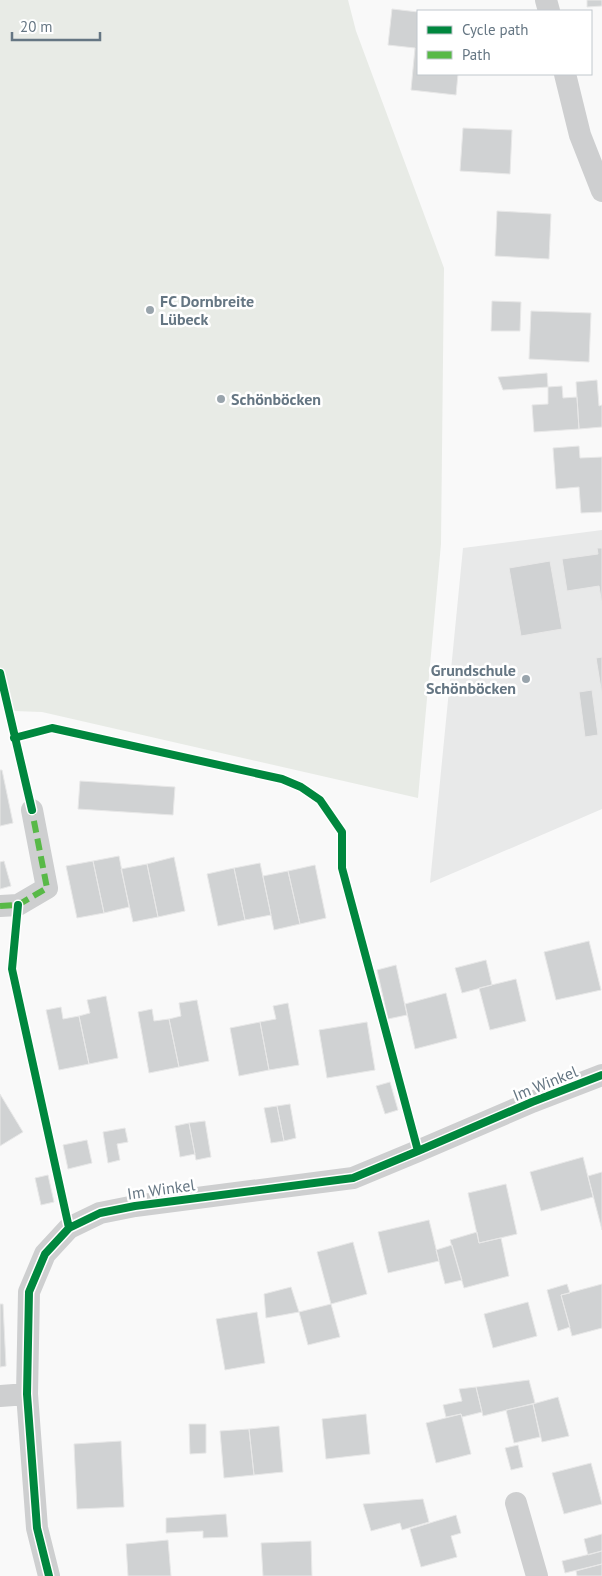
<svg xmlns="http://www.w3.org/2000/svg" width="602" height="1576" font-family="'PT Sans',sans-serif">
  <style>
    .built { fill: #e8e9e9 }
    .green { fill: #e8ebe6 }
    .building { fill: #d0d2d3; stroke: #e8e8e8 }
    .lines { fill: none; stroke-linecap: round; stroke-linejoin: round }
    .minor { stroke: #cecfd0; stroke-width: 22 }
    .quiet { stroke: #58b947; stroke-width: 6; stroke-dasharray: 12 6; stroke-linecap: butt }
    .cycleway-casing { stroke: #fff; stroke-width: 11 }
    .cycleway { stroke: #00873e; stroke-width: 8 }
    .poi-dot { fill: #99a4ac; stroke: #fff; stroke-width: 2 }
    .labels { text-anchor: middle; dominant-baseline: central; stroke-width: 5; stroke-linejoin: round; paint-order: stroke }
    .poi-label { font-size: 16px; font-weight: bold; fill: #657683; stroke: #fff; text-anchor: start }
    .street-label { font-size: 16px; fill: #657683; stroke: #fff }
  </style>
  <rect width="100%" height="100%" fill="#f9f9f9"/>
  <path class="built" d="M602 530V809L430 883 463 548Z"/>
  <path class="green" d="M0 0H348L356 31 444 268 441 544 418 798 42 712 13 711 0 667Z"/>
  <path class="building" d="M587 0H602V6L587 7Z
    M392 9 418 12V74H458L456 95 411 90 415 48 388 45Z
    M463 128 512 130 510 174 460 171Z
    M497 211 551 214 549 259 495 256Z
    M492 301 521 302 520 331H491Z
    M531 311 591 313 589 362 529 359Z
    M547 373 548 387 503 390 498 377Z
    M597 380 599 406 602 405V427L579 429 576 382Z
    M562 386 563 398 577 397 579 429 534 432 532 405 548 404V387Z
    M579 446 580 458 602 457V512L581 513 579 487 556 489 553 448Z
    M597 548H602V605L599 586 567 591 562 559 598 554Z
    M550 561 562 629 521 636 509 568Z
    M602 657V695L596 658Z
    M592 690 598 735 585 737 579 692Z
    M0 770H2L13 823 0 826Z
    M80 781 175 787 173 815 78 809Z
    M119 856 129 907 104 913 93 861Z
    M174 857 185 911 158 917 147 864Z
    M4 861 11 886 0 889V862Z
    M93 861 104 913 77 918 66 866Z
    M260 863 271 915 245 920 234 868Z
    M147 864 158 917 133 922 121 869Z
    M315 865 326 918 300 924 288 871Z
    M234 868 245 920 218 926 207 874Z
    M288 871 300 924 274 930 263 876Z
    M589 941 601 990 556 1000 544 952Z
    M486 960 492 985 462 993 455 968Z
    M396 965 407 1015 388 1019 377 970Z
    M516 979 526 1021 490 1030 479 988Z
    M446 993 457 1038 415 1049 405 1004Z
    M106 996 118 1058 89 1064 79 1016 90 1013 87 1000Z
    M197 1000 209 1061 179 1067 169 1019 181 1016 179 1003Z
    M288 1003 299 1065 269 1070 260 1022 276 1019 273 1006Z
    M61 1007 63 1019 79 1016 89 1064 59 1070 46 1010Z
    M152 1009 154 1021 169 1019 179 1067 149 1073 138 1012Z
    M260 1022 269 1070 239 1076 230 1028Z
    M367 1022 375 1070 327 1078 319 1030Z
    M390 1082 398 1110 385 1114 376 1086Z
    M0 1094 23 1132 0 1146Z
    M290 1104 296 1138 284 1141 277 1106Z
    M277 1106 284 1141 271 1143 264 1108Z
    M205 1121 211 1157 196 1160 189 1123Z
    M189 1123 195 1154 180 1157 175 1126Z
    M125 1128 128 1142 117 1144 120 1160 108 1163 103 1132Z
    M87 1140 92 1163 68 1169 63 1145Z
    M583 1157 593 1197 541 1211 530 1172Z
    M602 1172V1230L588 1176Z
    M48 1175 54 1202 41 1205 35 1178Z
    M506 1184 517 1234 479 1243 468 1193Z
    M429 1220 439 1261 388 1273 378 1232Z
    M477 1232 479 1243 501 1238 509 1276 464 1288 450 1240Z
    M353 1242 367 1294 331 1304 317 1252Z
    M452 1245 462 1280 445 1284 436 1250Z
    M567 1284 570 1293 561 1295 570 1327 558 1331 547 1290Z
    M602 1284V1328L572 1336 561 1295Z
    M291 1287 299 1312 266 1318 264 1294Z
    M528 1302 537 1336 493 1348 484 1314Z
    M0 1304H3L6 1366 0 1367Z
    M331 1304 340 1337 308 1345 299 1312Z
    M257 1312 265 1363 225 1370 216 1319Z
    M529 1380 535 1403 483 1416 476 1387Z
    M476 1387 482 1412 462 1417 461 1414 446 1417 443 1405 462 1401 459 1389Z
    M558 1397 569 1436 542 1442 533 1404Z
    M533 1404 540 1437 514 1443 506 1410Z
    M366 1414 370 1454 326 1459 322 1419Z
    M461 1414 471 1454 436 1463 426 1423Z
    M189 1424H206V1453L190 1454Z
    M279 1426 283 1472 254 1475 249 1429Z
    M249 1429 254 1475 224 1478 220 1431Z
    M121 1441 124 1507 77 1509 74 1444Z
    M518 1445 523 1467 511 1470 505 1448Z
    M591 1463 602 1504 564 1514 552 1473Z
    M423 1499 429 1522 402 1530 400 1523 371 1531 363 1504Z
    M226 1514 228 1537 203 1538V1531L166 1533V1518Z
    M456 1515 461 1533 451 1536 457 1557 421 1567 410 1529Z
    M602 1534V1551L588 1555 584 1539Z
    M168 1540 171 1576H128L126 1544Z
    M311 1541 312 1576H263L261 1543Z
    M602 1551V1564L565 1573 562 1561Z
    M602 1564V1576H577L576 1571Z"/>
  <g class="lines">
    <path class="minor" d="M546 0 549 11
      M565 74 580 135 602 191
      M0 906 18 905 47 888 32 810
      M0 1396 27 1394
      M516 1503 537 1576
      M49 1576 37 1528 27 1394 29 1292 45 1254 69 1228 100 1213 135 1206 353 1178 418 1151 532 1102 602 1075"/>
    <path class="quiet" d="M0 906 18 905 47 888 31 806"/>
    <defs>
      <path id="cycleway" d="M0 673 32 810
        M14 738 52 728 282 779 301 787 320 800 342 832V868L418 1151
        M18 905 12 969 69 1228
        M49 1576 37 1528 27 1394 29 1292 45 1254 69 1228 100 1213 135 1206 353 1178 418 1151 532 1102 602 1075"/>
    </defs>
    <use href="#cycleway" class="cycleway-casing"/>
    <use href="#cycleway" class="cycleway"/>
  </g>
  <g class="poi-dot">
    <circle cx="150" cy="310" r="5"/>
    <circle cx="221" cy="399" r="5"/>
    <circle cx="526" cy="679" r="5"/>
  </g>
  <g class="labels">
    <g class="poi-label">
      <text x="160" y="301">FC Dornbreite<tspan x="160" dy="18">Lübeck</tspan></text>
      <text x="231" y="399">Schönböcken</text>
      <text x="516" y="670" text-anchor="end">Grundschule<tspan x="516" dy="18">Schönböcken</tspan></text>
    </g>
    <g class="street-label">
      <text transform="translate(545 1083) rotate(-22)">Im Winkel</text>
      <text transform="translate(161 1189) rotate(-8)">Im Winkel</text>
    </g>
  </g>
  <rect x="417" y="10" width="175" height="65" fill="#ffffff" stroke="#c1c8cd"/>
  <rect x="427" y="26" width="25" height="8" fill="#00873e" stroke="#c1c8cd"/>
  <text x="462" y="35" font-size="15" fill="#657683">Cycle path</text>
  <rect x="427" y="51" width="25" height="8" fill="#58b947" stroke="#c1c8cd"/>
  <text x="462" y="60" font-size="15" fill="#657683">Path</text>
  <path d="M12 32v8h88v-8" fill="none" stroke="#657683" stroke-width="2.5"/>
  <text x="20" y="32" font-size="15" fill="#657683" stroke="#ffffff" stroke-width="4" paint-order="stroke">20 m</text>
</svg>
